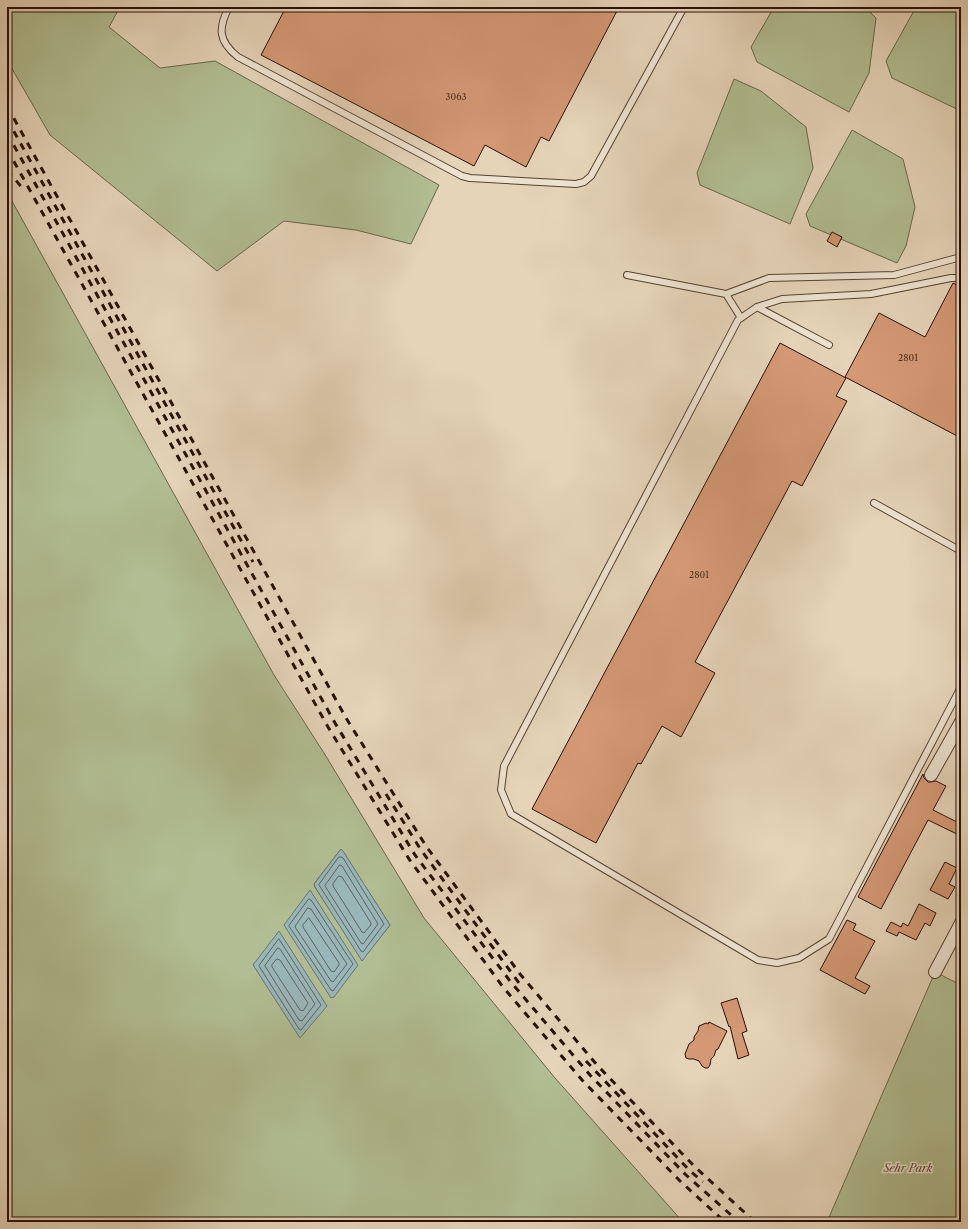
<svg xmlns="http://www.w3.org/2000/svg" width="968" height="1229" font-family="'Libre Caslon Text',serif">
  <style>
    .green { fill: #b1bd92; stroke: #6c664c; fill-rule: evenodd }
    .water { fill: #99b6b8; stroke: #6c7371 }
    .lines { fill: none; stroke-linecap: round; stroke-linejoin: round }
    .shore { stroke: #60625f; stroke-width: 1 }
    .building { fill: #d49875; stroke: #280f06 }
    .lane-casing { stroke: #574032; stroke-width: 8 }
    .street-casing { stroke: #574032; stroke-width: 14 }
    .lane { stroke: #eee3d1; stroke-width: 6 }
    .street { stroke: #eee3d1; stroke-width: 12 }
    .rail { stroke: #280f06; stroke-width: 3; stroke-dasharray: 7 7; stroke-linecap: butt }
    .labels { text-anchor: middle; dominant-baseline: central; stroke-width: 3; stroke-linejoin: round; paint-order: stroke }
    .number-label { font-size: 9px; fill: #533122 }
    .park-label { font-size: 11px; font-style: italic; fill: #584c37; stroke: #eee3d1 }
  </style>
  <rect width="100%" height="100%" fill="#e5d4b8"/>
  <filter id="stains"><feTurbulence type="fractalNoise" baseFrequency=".005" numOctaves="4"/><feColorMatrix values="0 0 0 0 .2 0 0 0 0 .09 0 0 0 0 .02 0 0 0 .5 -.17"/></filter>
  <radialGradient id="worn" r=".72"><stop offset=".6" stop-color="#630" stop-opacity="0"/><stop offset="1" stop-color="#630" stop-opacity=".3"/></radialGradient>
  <path class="green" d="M7 7H120L109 27 160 68 215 61 439 185 411 244 356 230 284 221 217 271 50 135 7 60Z
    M774 7H865L876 18 869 73 849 112 757 62 751 47Z
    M916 7H961V111L892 78 886 61Z
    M734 79 761 91 806 127 813 168 790 224 700 185 697 173Z
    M852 130 903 159 915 207 906 246 897 263 810 226 806 214Z
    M7 192 274 675 324 753 424 918 555 1078 683 1222H7ZM341 849 390 925 362 960 315 887 314 884Z
    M935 972 961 985V1222H827Z"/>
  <path class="water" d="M341 849 343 851 390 925 362 961 315 887 314 884Z
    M310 890 358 965 334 997 331 998 284 925Z
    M279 931 327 1006 300 1038 253 965Z"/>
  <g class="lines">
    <path class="shore" d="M339 857H341L343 858 384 924 363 952 361 951 319 885Z
      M340 865 342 866 378 924 363 944 361 943 325 886Z
      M339 876 342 877 371 923V925L364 933 362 932 333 886V884Z
      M309 899 311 900 353 964 333 991 331 990 289 926Z
      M308 908 311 909 347 964 333 982 331 981 295 927 296 925Z
      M309 918 339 963V965L334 972 331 971 303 927V925Z
      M279 939 321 1005 301 1030 299 1029 259 966Z
      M278 948 280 949 315 1004 302 1021 299 1020 265 966Z
      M277 959 280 960 308 1003 307 1005 303 1011 300 1010 272 967V965Z"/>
  </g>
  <path class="building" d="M286 7H619L549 141 541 137 526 167 485 145 474 166 261 55Z
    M832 232 842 237 837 247 827 241Z
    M953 283 961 287V438L845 377 879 313 925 337Z
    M780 343 846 378 836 396 847 401 802 486 792 481 695 662 715 673 681 737 662 726 641 764 638 763 596 843 532 809Z
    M923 774 924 778 928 782H931L936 781 946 786 933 810 961 824V836L928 820 881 909 858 897Z
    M945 862 957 868 949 884 955 887 948 899 930 890Z
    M919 904 936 913 930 926 925 923 916 940 899 932 897 936 886 931 891 922 901 927 903 923 908 926Z
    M847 920 856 924 853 930 875 941 855 978 870 986 865 994 820 970Z
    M737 998 747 1031 742 1033 749 1055 738 1059 730 1026 729 1027 721 1003Z
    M709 1022 727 1031 718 1049 716 1050 714 1056 711 1059 710 1065 708 1068H705L702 1066 699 1061 694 1059H689L686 1058 685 1054 689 1044 694 1040V1037L698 1031 699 1026 706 1023 708 1024Z"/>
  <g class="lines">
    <defs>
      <path id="lane" d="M229 7C218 28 218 41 238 57L462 176 470 178 576 184 584 182 591 176 684 7
        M627 275 726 294
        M961 278H951L871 294 782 299 757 307 738 320 504 766 501 790 511 814 758 960 777 963 799 958 829 939 961 687
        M757 307 829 345
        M741 318 726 294 769 278 894 275 961 257
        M874 503 961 551"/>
      <path id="street" d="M931 775 961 722
        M935 972 961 923"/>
    </defs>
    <use href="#lane" class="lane-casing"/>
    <use href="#street" class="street-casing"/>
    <use href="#lane" class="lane"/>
    <use href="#street" class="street"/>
    <path class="rail" d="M7 106 346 718 426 846 520 974 597 1065 695 1167 755 1222
      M7 119 253 562
      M7 133 335 723 415 855 510 981 590 1075 686 1175 739 1222
      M7 149 328 727 409 859 503 987 582 1080 681 1182 725 1222
      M7 170 25 191
      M386 794 421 850 522 987
      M586 1061 690 1171 703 1182"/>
  </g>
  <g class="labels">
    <g class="number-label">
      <text x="456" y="96">3063</text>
      <text x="908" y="357">2801</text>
      <text x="699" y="574">2801</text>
    </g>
    <g class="park-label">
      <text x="908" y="1168">Sehr Park</text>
    </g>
  </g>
  <rect width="968" height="1229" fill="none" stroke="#e5d4b8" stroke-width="24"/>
  <rect x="8" y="8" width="952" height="1213" fill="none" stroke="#280f06" stroke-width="2"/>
  <rect x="12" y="12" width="944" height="1205" fill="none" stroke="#280f06"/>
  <rect width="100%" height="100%" filter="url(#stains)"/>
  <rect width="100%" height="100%" fill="url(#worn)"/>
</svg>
